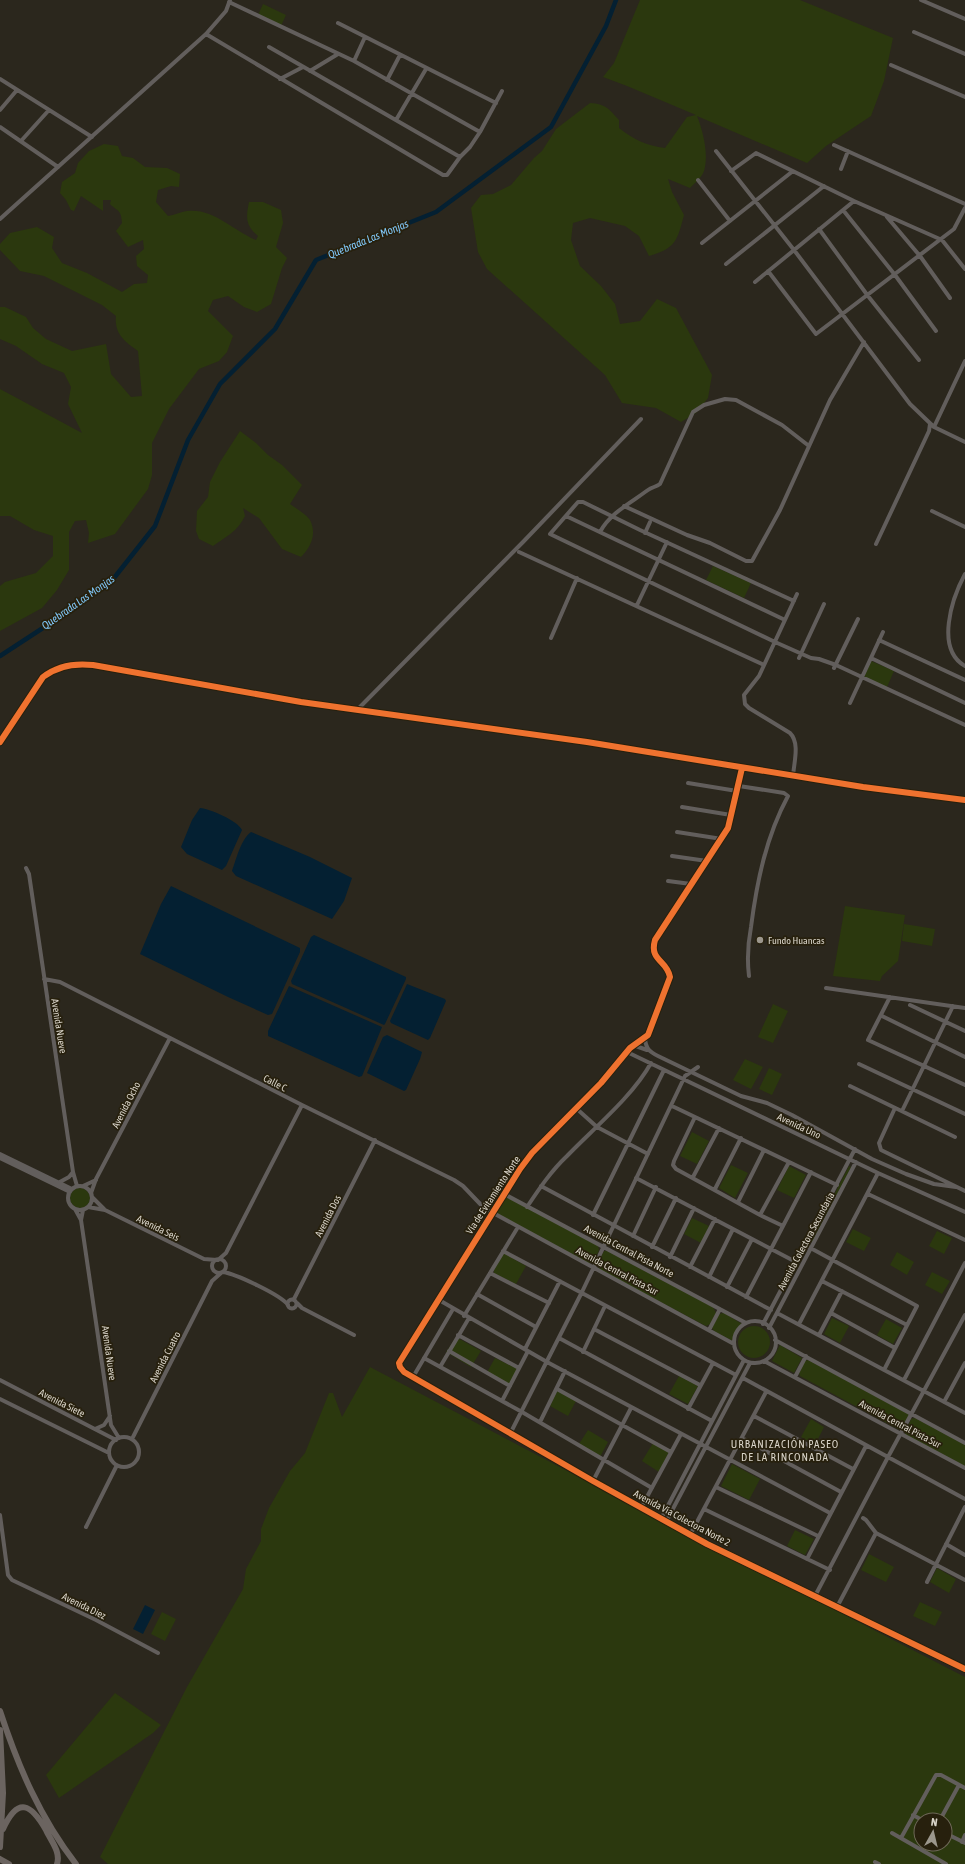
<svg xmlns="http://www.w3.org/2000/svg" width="965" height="1864" font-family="'Asap Condensed',sans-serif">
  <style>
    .green { fill: #2b380e; fill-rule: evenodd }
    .water { fill: #042032 }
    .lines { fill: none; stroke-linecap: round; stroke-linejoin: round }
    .canal { stroke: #042032; stroke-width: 4.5 }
    .minor { stroke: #625e5c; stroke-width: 4 }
    .highway { stroke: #6b6460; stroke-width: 6 }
    .cycleway-casing { stroke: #27200d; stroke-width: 8 }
    .cycleway { stroke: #ef722f; stroke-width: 6 }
    .poi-dot { fill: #9c978d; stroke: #27200d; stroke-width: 1.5 }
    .labels { text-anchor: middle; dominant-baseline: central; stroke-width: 3.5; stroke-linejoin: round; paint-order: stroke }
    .poi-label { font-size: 10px; fill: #d9d4c9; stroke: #27200d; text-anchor: start }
    .street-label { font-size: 10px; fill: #d9d4c9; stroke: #27200d }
    .water-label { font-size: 11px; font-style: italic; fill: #81c8f9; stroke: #27200d }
    .neighbourhood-label { font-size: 11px; letter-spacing: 1px; fill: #d9d4c9; stroke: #27200d }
  </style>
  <rect width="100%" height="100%" fill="#2b271d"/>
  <path class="green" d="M640 0H800L893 38 884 81 871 116 826 146 807 163 697 116C703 131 709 154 704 171 702 177 695 183 690 188L668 179 672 192 684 215C677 241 676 248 649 256L639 236 625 226 590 218 573 223 571 240 580 266 601 286 615 304 620 324 640 321 657 299 676 308 712 375 708 398 696 413 681 422 656 408 622 403 605 375 487 269 478 252 471 208 481 195 493 194 511 185 534 158 542 151 556 129 590 103C606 104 609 109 619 120V128C633 139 647 146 665 148L687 117 696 115 627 86 603 77 614 63Z
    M263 4 286 15 281 26 258 15Z
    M104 144 118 146 122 156 133 158 145 167 167 168 180 174 179 187 171 186 158 190 156 202 168 216C174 215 181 212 187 211 214 208 232 230 256 240L258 236C245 225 246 217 249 202H263L281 210 283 223 276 247 287 258 282 268 271 304 257 312 244 307 228 296 213 300 208 311 233 336 227 352 219 361 199 369 169 409 152 443V475L148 489 115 534 88 543 89 533 86 520 75 521 69 532V570L57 590 42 608 0 631V586L5 582 36 573 53 556V536L34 530 10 516H0V389L82 433 68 404 71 387 64 373 42 364 16 346 0 339V307H5L26 317 33 328 46 339 72 351 106 344 111 374 131 397 142 396 138 351C125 342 114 334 116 316L102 305 44 276 20 271 0 250V244L10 233 37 227 54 237 52 248 62 263 87 273 122 292 134 284 147 283 148 275 137 266 136 256 144 249 143 240 128 247 116 231 122 223C121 209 118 212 110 204L111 200H103V211L81 196 74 211 71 210 66 200 60 193 62 182 75 173 78 163 89 151Z
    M240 431 256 443 268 455 282 465 302 485 290 504C295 508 306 514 310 520 317 534 311 547 301 557L282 549 259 518 243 508 245 516C237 532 227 536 213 546L199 539 196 531 197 511 208 497 210 482 220 462Z
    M713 566 751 583 744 598 706 580Z
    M871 661 894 671 887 687 864 677Z
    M845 906 905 915 898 961 882 976 880 981 833 976Z
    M904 924 935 929 932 946 902 941Z
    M773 1004 788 1011 773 1043 758 1037Z
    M745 1059 763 1067 751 1089 733 1080Z
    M769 1068 782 1074 772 1095 759 1089Z
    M692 1132 709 1141 697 1164 680 1156Z
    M731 1165 748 1173 735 1198 719 1188Z
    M789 1166 806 1175 794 1198 777 1190Z
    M849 1166 851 1167 812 1242 810 1241Z
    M70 1198a10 10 0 1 1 20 0a10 10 0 1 1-20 0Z
    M507 1197 598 1246 599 1250 594 1262 589 1263 498 1214 496 1209 502 1198Z
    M692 1218 709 1226 701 1243 684 1234Z
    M853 1229 871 1238 864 1251 846 1242Z
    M937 1231 952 1238 944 1254 929 1246Z
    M604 1251H607L713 1307 716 1313 710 1324 706 1326 600 1270 597 1264Z
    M897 1252 914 1262 907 1275 890 1265Z
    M503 1254H505L526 1266 516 1284 494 1273V1270Z
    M932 1272 950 1281 942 1294 925 1285Z
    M724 1313 742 1324 735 1332 733 1341 714 1331 712 1328 719 1314Z
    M832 1318 849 1326 840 1343 824 1334Z
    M886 1319 902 1328 893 1344 877 1335Z
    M738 1342a16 16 0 1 1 32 0a16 16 0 1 1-32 0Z
    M456 1337 481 1351 471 1367 446 1352Z
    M780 1345 802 1358 794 1373 772 1361Z
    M495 1358 518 1369 508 1386 486 1374Z
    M808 1360 907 1413 909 1415 901 1429H898L800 1376 799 1373 805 1361Z
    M370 1367 662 1521 965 1677V1864H108L100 1857 187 1687 243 1589 246 1569 261 1541V1529L269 1508 290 1471 305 1453 329 1393H333L342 1417ZM921 1820H945V1844H921Z
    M679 1376 698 1386 688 1404 669 1394Z
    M557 1391 576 1401 568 1416 550 1406Z
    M915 1418 965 1445V1466L905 1434 911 1419Z
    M811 1419 824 1427 815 1445 801 1437Z
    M588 1430 608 1442 600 1457 579 1444Z
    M653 1443 669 1452 659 1472 642 1461Z
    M732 1464 760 1479 749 1500 721 1486Z
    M795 1530 814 1539 805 1555 787 1546Z
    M869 1554 894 1567 886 1582 861 1570Z
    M937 1568 956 1579 949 1593 930 1582Z
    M920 1602 942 1612 935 1626 913 1616Z
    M162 1612 176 1619 165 1641 151 1634Z
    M115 1693 161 1725 153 1733 59 1798 46 1775Z"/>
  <path class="water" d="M200 808C210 809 237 820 242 830L226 866 222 870 187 854 181 847 192 820Z
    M251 832 310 857 352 878 344 901 332 919 236 876 232 871C236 860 241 839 251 832Z
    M171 886 300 948V952L272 1014 268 1015 228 997 140 954 161 904Z
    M314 935 406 977V979L385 1024 384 1025 292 984 291 981 311 937Z
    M407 984 445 999 446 1001 430 1038 428 1040 391 1023 390 1021Z
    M289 986 382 1027 362 1076 359 1077 268 1036V1031Z
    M387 1035 422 1052 420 1059 406 1090 404 1091 367 1073 383 1037Z
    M145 1605 155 1610 143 1634 133 1629Z"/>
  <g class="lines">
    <path class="canal" d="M0 656 49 624 114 578 155 526 188 440 220 384 275 329 316 260 436 212 551 127 606 26 616 0"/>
    <path class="minor" d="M921 0 965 19
      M229 2 354 61 480 132
      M338 23 496 103
      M914 32 965 54
      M206 34 443 175H447L460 157 470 147 480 132 502 91
      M269 47 460 157
      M354 61 365 37
      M891 65 965 97
      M310 71 338 54
      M0 79 92 137
      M280 79 303 67
      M387 80 400 55
      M0 110 17 90
      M396 120 426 69
      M0 127 58 167
      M21 141 49 110
      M834 145 965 204
      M716 151 794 250 910 404 934 427 965 442
      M841 169 848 151
      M731 171 756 153 854 201 942 240 965 269
      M698 180 730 221
      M843 210 895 275 936 331
      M887 217 920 256 950 298
      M0 219 206 34 226 11 230 0
      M819 229 868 296 919 360
      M702 243 793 171
      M726 264 824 186
      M768 271 816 334 954 229 965 208
      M755 282 854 201
      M934 427 965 361
      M624 506 687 535 710 543 746 561H752L780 510 830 400 864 342
      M932 511 965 527
      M566 516 785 620
      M600 532C610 513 632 502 648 490 652 487 656 487 660 484L693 412 704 405 725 399 736 400 782 425 809 446
      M645 533 650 522
      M876 544 929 431 930 424
      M519 552 764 665
      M965 574C952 598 935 649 965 666
      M794 601 640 530 583 502H578L550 534 775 642 811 658 819 659 836 665 965 725
      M637 605 667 542
      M551 638 577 578
      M879 640 965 680
      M799 658 824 604
      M871 658 965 703
      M834 668 858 619
      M850 703 883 632
      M358 709 523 542 641 419
      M0 742 43 677C57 666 75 663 93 665L301 702 587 742 863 787 965 800
      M742 768 728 828 655 940C649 961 667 960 670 977L648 1035 630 1048 601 1083 532 1153 520 1169 399 1363 400 1367 404 1372 593 1481 707 1544 965 1669
      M793 776C794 762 800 743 790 733L749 708 745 704 744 695 759 676 797 594
      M688 783 737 791
      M739 786 784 793 788 796C766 837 757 881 751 927 748 943 747 960 749 976
      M682 807 731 815
      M677 832 722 839
      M672 856 707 861
      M26 868 29 874 73 1172 77 1186
      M668 881 691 884
      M44 979 60 982 302 1105 454 1180 463 1186 484 1208 734 1344
      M826 988 965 1008
      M890 997 868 1040 965 1085
      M910 1005 965 1031
      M882 1016 965 1057
      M645 1039C646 1049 650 1052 658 1056L741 1096 767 1103 792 1115 872 1159 906 1174 934 1184 956 1187
      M633 1045 647 1050
      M627 1052 878 1173 965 1212
      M859 1064 965 1114
      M850 1086 955 1137
      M672 1106 837 1185
      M895 1108 879 1143 881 1150 965 1191
      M577 1109 597 1127 648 1154
      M902 1111 953 1006
      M695 1117 674 1161 673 1165 676 1169 760 1215
      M0 1154 72 1189
      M0 1158 70 1192
      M789 1162 760 1215 783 1226 811 1172
      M693 1177 719 1128
      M636 1178 796 1262
      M58 1183 69 1177 73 1172
      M68 1198a12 12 0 1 1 24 0a12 12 0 1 1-24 0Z
      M83 1186 96 1180
      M541 1186 771 1310
      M715 1189 741 1138
      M91 1193 96 1179 170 1038
      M504 1194 746 1323
      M868 1194 965 1240
      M92 1197 104 1209
      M738 1202 764 1150
      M88 1207 105 1210 204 1259 217 1260
      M527 1207C539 1189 551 1171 567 1156 593 1129 633 1096 651 1063
      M75 1209 81 1220
      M83 1210 81 1220 111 1425 119 1438
      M593 1215 664 1070
      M633 1236 656 1187
      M805 1245 917 1306 884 1370
      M652 1247 676 1198
      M503 1251 736 1375
      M670 1257 694 1208
      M212 1266a7 7 0 1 1 14 0a7 7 0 1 1-14 0Z
      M218 1260 226 1253 302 1105
      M690 1267 715 1219
      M223 1272C236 1274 281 1295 288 1305
      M490 1273 549 1303
      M709 1277 733 1229
      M822 1281 907 1325
      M727 1287 752 1239
      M477 1294 536 1327
      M746 1297 783 1226
      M294 1299 375 1140
      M287.5 1304a4.5 4.5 0 1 1 9 0a4.5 4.5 0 1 1-9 0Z
      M439 1300 547 1362 830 1513
      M297 1303 302 1308 354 1335
      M777 1313 965 1413
      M831 1313 895 1348
      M464 1316 518 1227
      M734 1342a21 21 0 1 1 42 0a21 21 0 1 1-42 0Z
      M763 1324 855 1149
      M799 1324 878 1173
      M769 1328 856 1162
      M594 1329 700 1385
      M709 1330 720 1309
      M458 1335 519 1368
      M819 1335 842 1291
      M559 1338 712 1421
      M775 1340 965 1443
      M525 1349 560 1281
      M449 1351 510 1386
      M583 1352 605 1306
      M424 1358 522 1412 652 1488
      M764 1361 965 1468
      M440 1367 469 1318
      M413 1377 453 1309
      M795 1377 806 1356
      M743 1378 965 1499
      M0 1380 116 1440
      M904 1380 965 1263
      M557 1389 671 1452
      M0 1399 109 1453
      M502 1401 528 1351
      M944 1402 965 1363
      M688 1409 713 1363
      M754 1416 853 1469
      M540 1422 565 1371
      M95 1429 104 1425 110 1416
      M511 1432 582 1292 685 1076 698 1067
      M109 1452a15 15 0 1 1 30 0a15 15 0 1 1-30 0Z
      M742 1438 841 1492
      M132 1439 212 1281 221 1273
      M593 1481 631 1408
      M716 1487 818 1536
      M641 1508 681 1434
      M704 1509 830 1570
      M0 1515 8 1575 12 1580 96 1620 158 1653
      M863 1518 866 1520 876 1533 965 1580
      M661 1519 744 1360
      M666 1522 750 1363
      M86 1527 117 1465
      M690 1535 766 1392
      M946 1544 965 1555
      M807 1559 866 1446
      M927 1582 965 1507
      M815 1596 888 1457 965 1315
      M837 1607 876 1533
      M913 1815 922 1820
      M940 1820 959 1785
      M892 1833 946 1864
      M945 1833 965 1843
      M901 1838 936 1775H941L965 1788
      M962 1842 965 1835
      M875 1862 879 1864"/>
    <path class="highway" d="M0 1711C18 1766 40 1818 76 1864
      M0 1730 3 1793 0 1847
      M3 1829C18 1796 31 1804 46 1830 51 1841 61 1852 57 1864
      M0 1859 9 1864"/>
    <defs>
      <path id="cycleway" d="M0 742 43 677C57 666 75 663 93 665L301 702 587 742 863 787 965 800
        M742 768 728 828 655 940C649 961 667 960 670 977L648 1035 630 1048 601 1083 532 1153 520 1169 399 1363 400 1367 404 1372 593 1481 707 1544 965 1669"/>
    </defs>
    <use href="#cycleway" class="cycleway-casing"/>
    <use href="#cycleway" class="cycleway"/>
  </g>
  <circle class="poi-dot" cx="760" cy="940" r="4"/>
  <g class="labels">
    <g class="poi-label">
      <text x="768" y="940">Fundo Huancas</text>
    </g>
    <g class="street-label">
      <text transform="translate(59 1026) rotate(81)">Avenida Nueve</text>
      <text transform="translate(275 1083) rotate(27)">Calle C</text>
      <text transform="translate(126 1105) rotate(-63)">Avenida Ocho</text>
      <text transform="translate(799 1126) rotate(25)">Avenida Uno</text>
      <text transform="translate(493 1195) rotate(-57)">Vía de Evitamiento Norte</text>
      <text transform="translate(328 1216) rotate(-63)">Avenida Dos</text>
      <text transform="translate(158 1228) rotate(26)">Avenida Seis</text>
      <text transform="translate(806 1241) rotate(-62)">Avenida Colectora Secundaria</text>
      <text transform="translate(629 1251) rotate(28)">Avenida Central Pista Norte</text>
      <text transform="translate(617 1271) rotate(28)">Avenida Central Pista Sur</text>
      <text transform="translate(109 1353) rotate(82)">Avenida Nueve</text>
      <text transform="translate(165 1357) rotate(-63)">Avenida Cuatro</text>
      <text transform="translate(62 1403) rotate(27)">Avenida Siete</text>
      <text transform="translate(900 1424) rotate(28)">Avenida Central Pista Sur</text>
      <text transform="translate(682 1518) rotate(28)">Avenida Vía Colectora Norte 2</text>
      <text transform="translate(84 1606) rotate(26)">Avenida Diez</text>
    </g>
    <g class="water-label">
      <text transform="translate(368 239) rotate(-22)">Quebrada Las Monjas</text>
      <text transform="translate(78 602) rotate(-35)">Quebrada Las Monjas</text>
    </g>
    <g class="neighbourhood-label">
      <text x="785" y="1444">URBANIZACIÓN PASEO<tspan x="785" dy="13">DE LA RINCONADA</tspan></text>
    </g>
  </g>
  <g transform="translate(933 1832) rotate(8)"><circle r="19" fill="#27200d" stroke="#6e6858"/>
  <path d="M0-3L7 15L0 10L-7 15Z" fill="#9c978d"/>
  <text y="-6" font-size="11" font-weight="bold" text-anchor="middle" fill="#d9d4c9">N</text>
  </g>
</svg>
